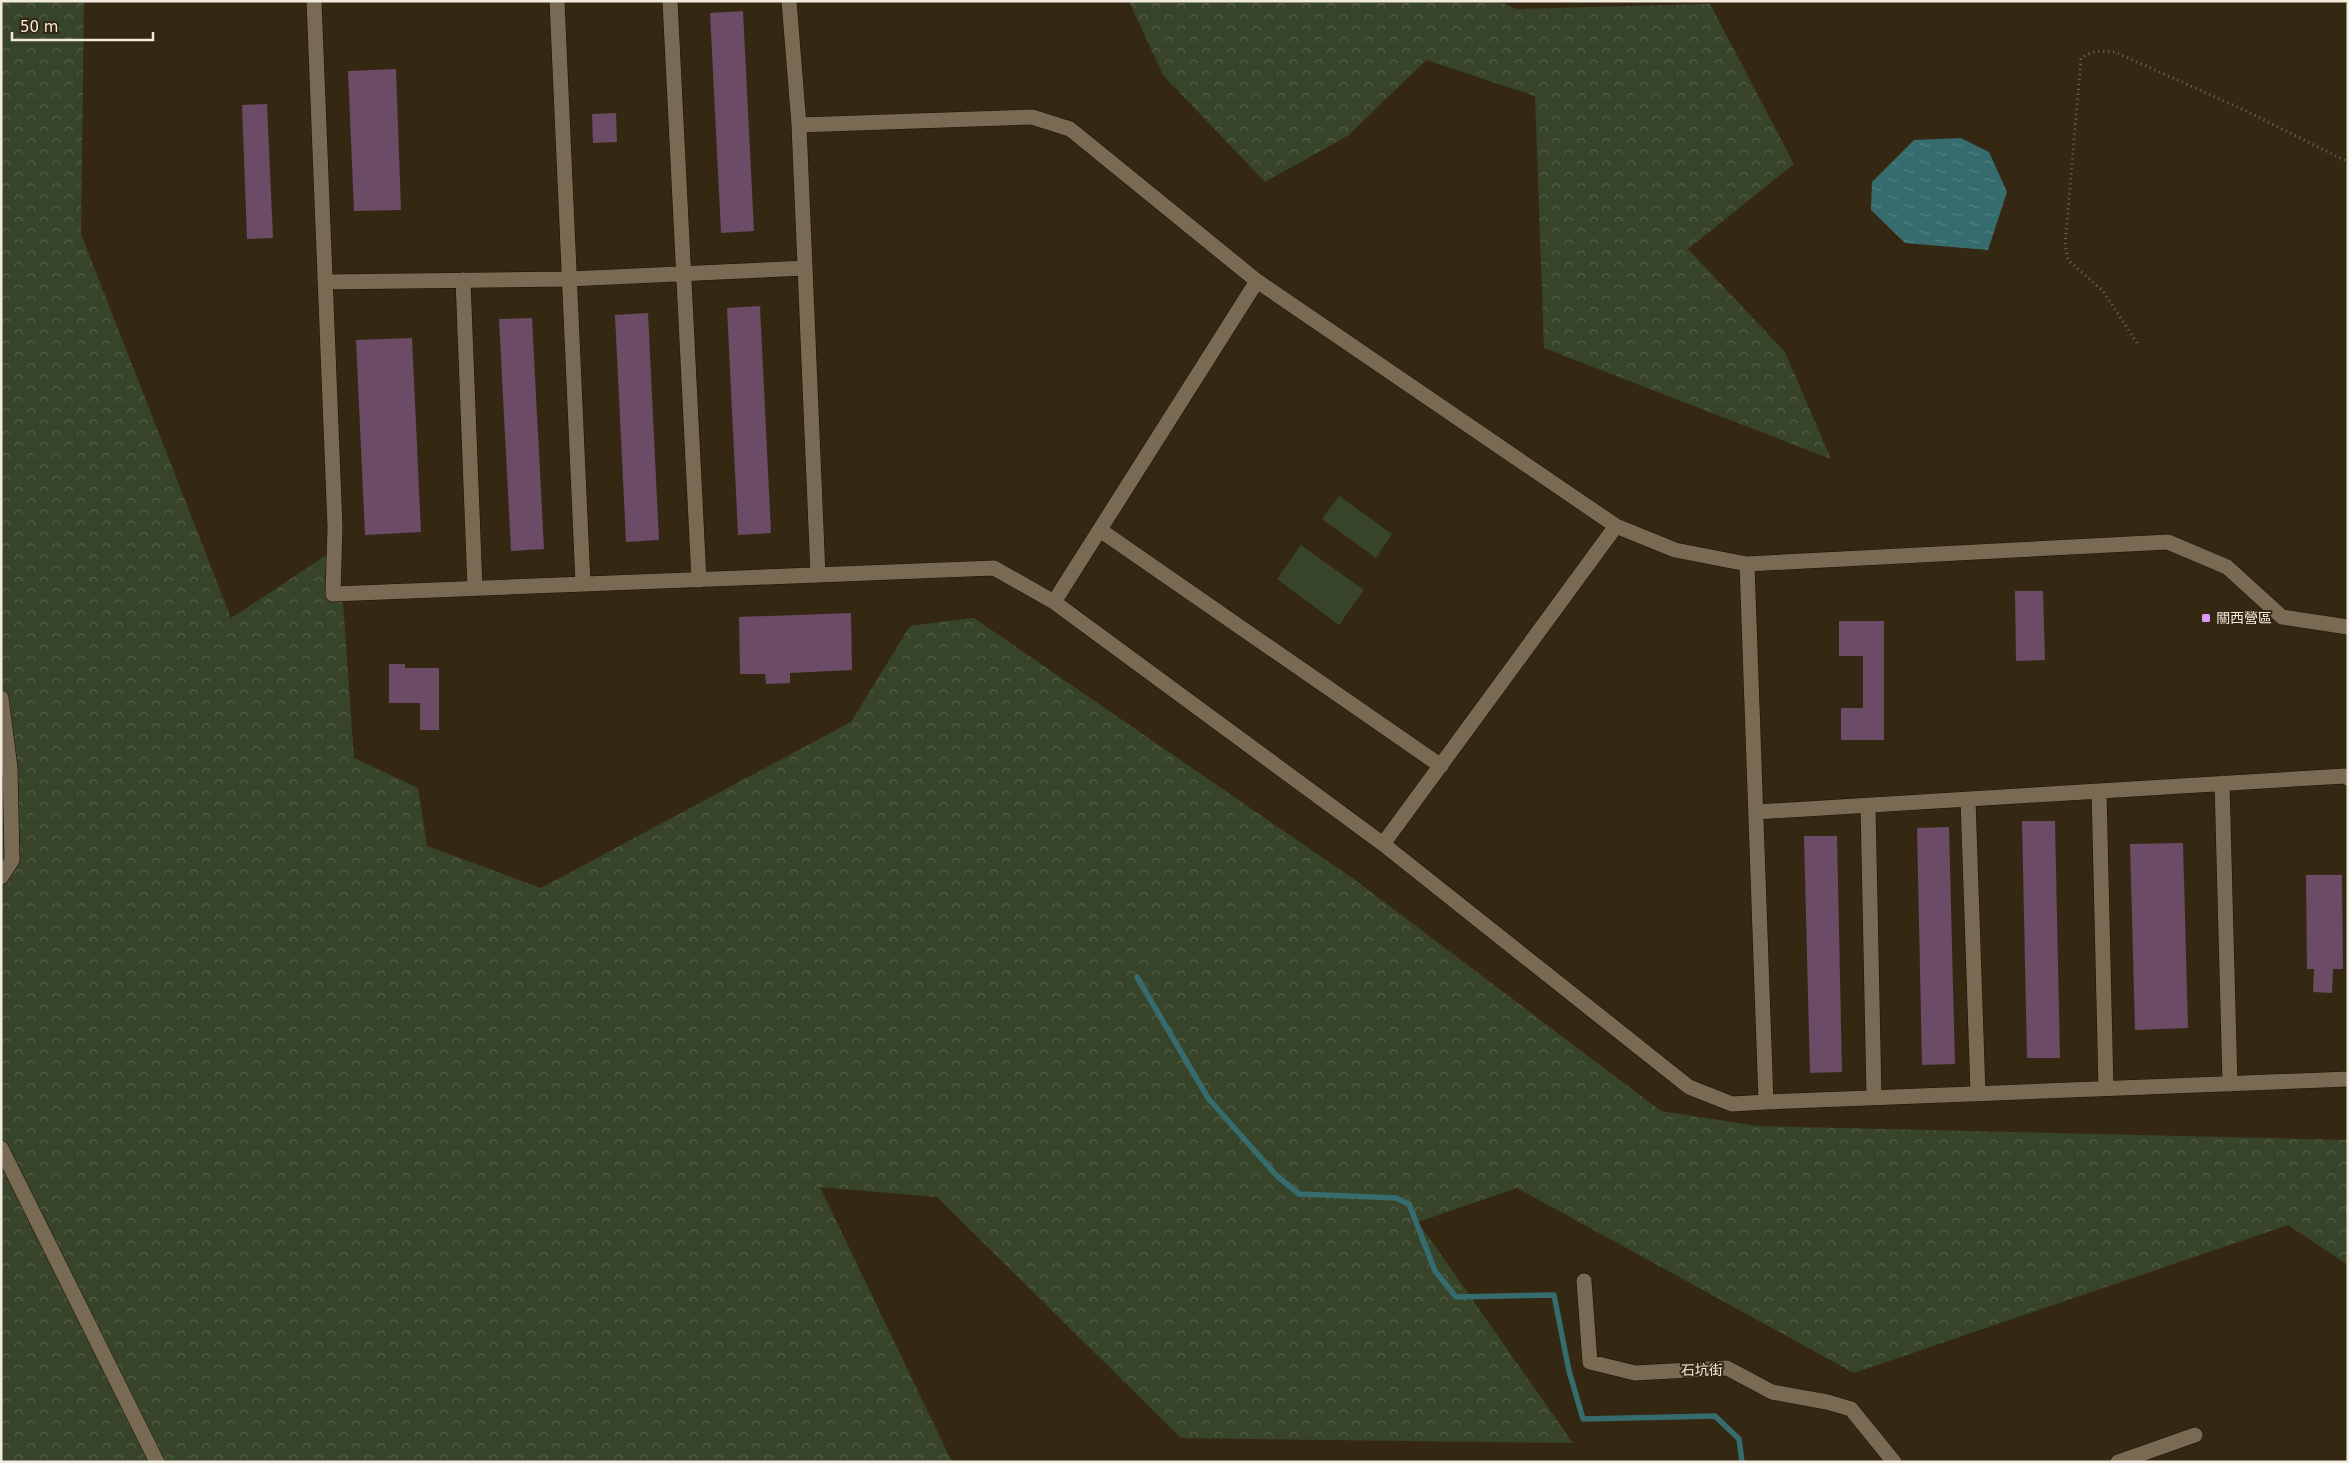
<svg xmlns="http://www.w3.org/2000/svg" width="2349" height="1463" font-family="'DejaVu Sans','Noto Sans TC',sans-serif">
  <style>
    .green { fill: #374429 }
    .forest { fill: url(#forest-crowns) }
    .water { fill: url(#water-ripples) }
    .lines { fill: none; stroke-linecap: round; stroke-linejoin: round }
    .stream { stroke: #376c6e; stroke-width: 5.5 }
    .building { fill: #6b4b65 }
    .minor-casing { stroke: #1d1100; stroke-width: 16 }
    .path { stroke: #746957; stroke-width: 3; stroke-dasharray: 1 4; stroke-linecap: butt }
    .minor { stroke: #796a53; stroke-width: 15 }
    .poi-dot { fill: #de98f3; stroke: #352813; stroke-width: 2 }
    .labels { text-anchor: middle; dominant-baseline: central; stroke-width: 4; stroke-linejoin: round; paint-order: stroke }
    .poi-label { font-size: 14px; fill: #f3ebde; stroke: #352813; text-anchor: start }
    .street-label { font-size: 14px; fill: #f3ebde; stroke: #352813 }
  </style>
  <defs>
    <pattern id="forest-crowns" width="20" height="18" patternUnits="userSpaceOnUse" patternTransform="scale(1.25)"><rect width="20" height="18" fill="#374429"/><path d="M2 6a3 3 0 1 1 6 0M12 15a3 3 0 1 1 6 0" fill="none" stroke="#545f48"/></pattern>
    <pattern id="water-ripples" width="26" height="14" patternUnits="userSpaceOnUse" patternTransform="scale(1.25)"><rect width="26" height="14" fill="#376c6e"/><path d="M2 4q2-2 4 0t4 0M15 11q2-2 4 0t4 0" fill="none" stroke="#548182"/></pattern>
  </defs>
  <rect width="100%" height="100%" fill="#352813"/>
  <path class="green" d="M1339 496 1392 534 1376 558 1322 519Z
    M1301 545 1364 590 1339 625 1277 579Z"/>
  <path class="forest" d="M1 1H84L81 234 231 618 339 547 354 758 418 788 427 846 541 888 851 722 910 626 974 618 1355 880 1661 1111 1758 1126 2348 1140V1265L2288 1225 1854 1373 1517 1188 1418 1222 1573 1443 1181 1438 937 1197 820 1187 952 1462H1Z
    M1129 1H1498L1516 9 1710 4 1794 164 1688 249 1785 352 1831 459 1544 348 1535 96 1426 60 1349 135 1265 182 1163 75Z"/>
  <path class="water" d="M1961 138 1989 152 2007 192 1988 250 1905 243 1871 210 1872 182 1914 140Z"/>
  <g class="lines">
    <path class="stream" d="M1137 977 1208 1098 1277 1176 1299 1194 1396 1198 1409 1204 1435 1271 1456 1297 1554 1295 1569 1371 1583 1419 1715 1416 1739 1439 1742 1462"/>
  </g>
  <path class="building" d="M743 11 754 231 721 233 710 13Z
    M396 69 401 210 354 211 348 71Z
    M267 104 273 238 247 239 242 105Z
    M616 113 617 142 593 143 592 114Z
    M760 306 771 533 738 535 727 308Z
    M648 313 659 540 626 542 615 315Z
    M532 318 544 549 511 551 499 319Z
    M412 338 421 532 365 535 356 340Z
    M2015 591H2043L2045 660 2016 661Z
    M851 613 852 670 790 673V683L766 684 765 674H740L739 617Z
    M1839 621H1884V740H1841V708H1863V656H1839Z
    M389 664H405V668H439V730H420V703H389Z
    M2022 821H2055L2060 1058H2027Z
    M1949 827 1955 1064 1922 1065 1917 828Z
    M1804 836H1837L1842 1072 1810 1073Z
    M2183 843 2188 1028 2135 1030 2130 844Z
    M2306 875H2342L2343 969H2333L2332 993 2313 992 2314 969H2307Z"/>
  <g class="lines">
    <defs>
      <path id="minor" d="M314 1 335 527 333 594 994 568 1054 602 1383 844
        M557 1 583 584
        M670 1 699 580
        M789 1 799 125 1032 117 1070 129 1257 281 1616 526 1675 550 1747 564 2168 542 2227 567 2282 617 2348 627
        M799 125 818 575
        M463 280 475 588
        M325 282 569 279 805 268
        M1616 526 1383 844 1689 1087 1732 1104 1766 1102
        M1100 530 1441 766
        M1747 564 1766 1102 2348 1079
        M1054 602 1257 281
        M1 698 10 768H1
        M2222 783 2230 1084
        M2099 791 2106 1088
        M1968 799 1978 1093
        M1868 805 1874 1096
        M1756 812 2345 776 2348 778
        M1 877 12 860 10 768
        M1 1148 157 1462
        M1584 1281 1590 1362 1635 1373 1727 1368 1772 1392 1827 1402 1851 1409 1894 1462
        M2118 1462 2195 1435"/>
    </defs>
    <use href="#minor" class="minor-casing"/>
    <path class="path" d="M2137 343 2103 291 2068 260 2065 245 2081 59C2091 50 2102 51 2115 52L2244 110 2348 162"/>
    <use href="#minor" class="minor"/>
  </g>
  <rect class="poi-dot" x="2201" y="613" width="10" height="10" rx="2.5"/>
  <g class="labels">
    <g class="poi-label">
      <text x="2216" y="618">關西營區</text>
    </g>
    <g class="street-label">
      <text transform="translate(1702 1370) rotate(-1)">石坑街</text>
    </g>
  </g>
  <rect width="2349" height="1463" fill="none" stroke="#f3ebde" stroke-width="5"/>
  <path d="M12 32v8h141v-8" fill="none" stroke="#f3ebde" stroke-width="2.5"/>
  <text x="20" y="32" font-size="15" fill="#f3ebde" stroke="#352813" stroke-width="4" paint-order="stroke">50 m</text>
</svg>
